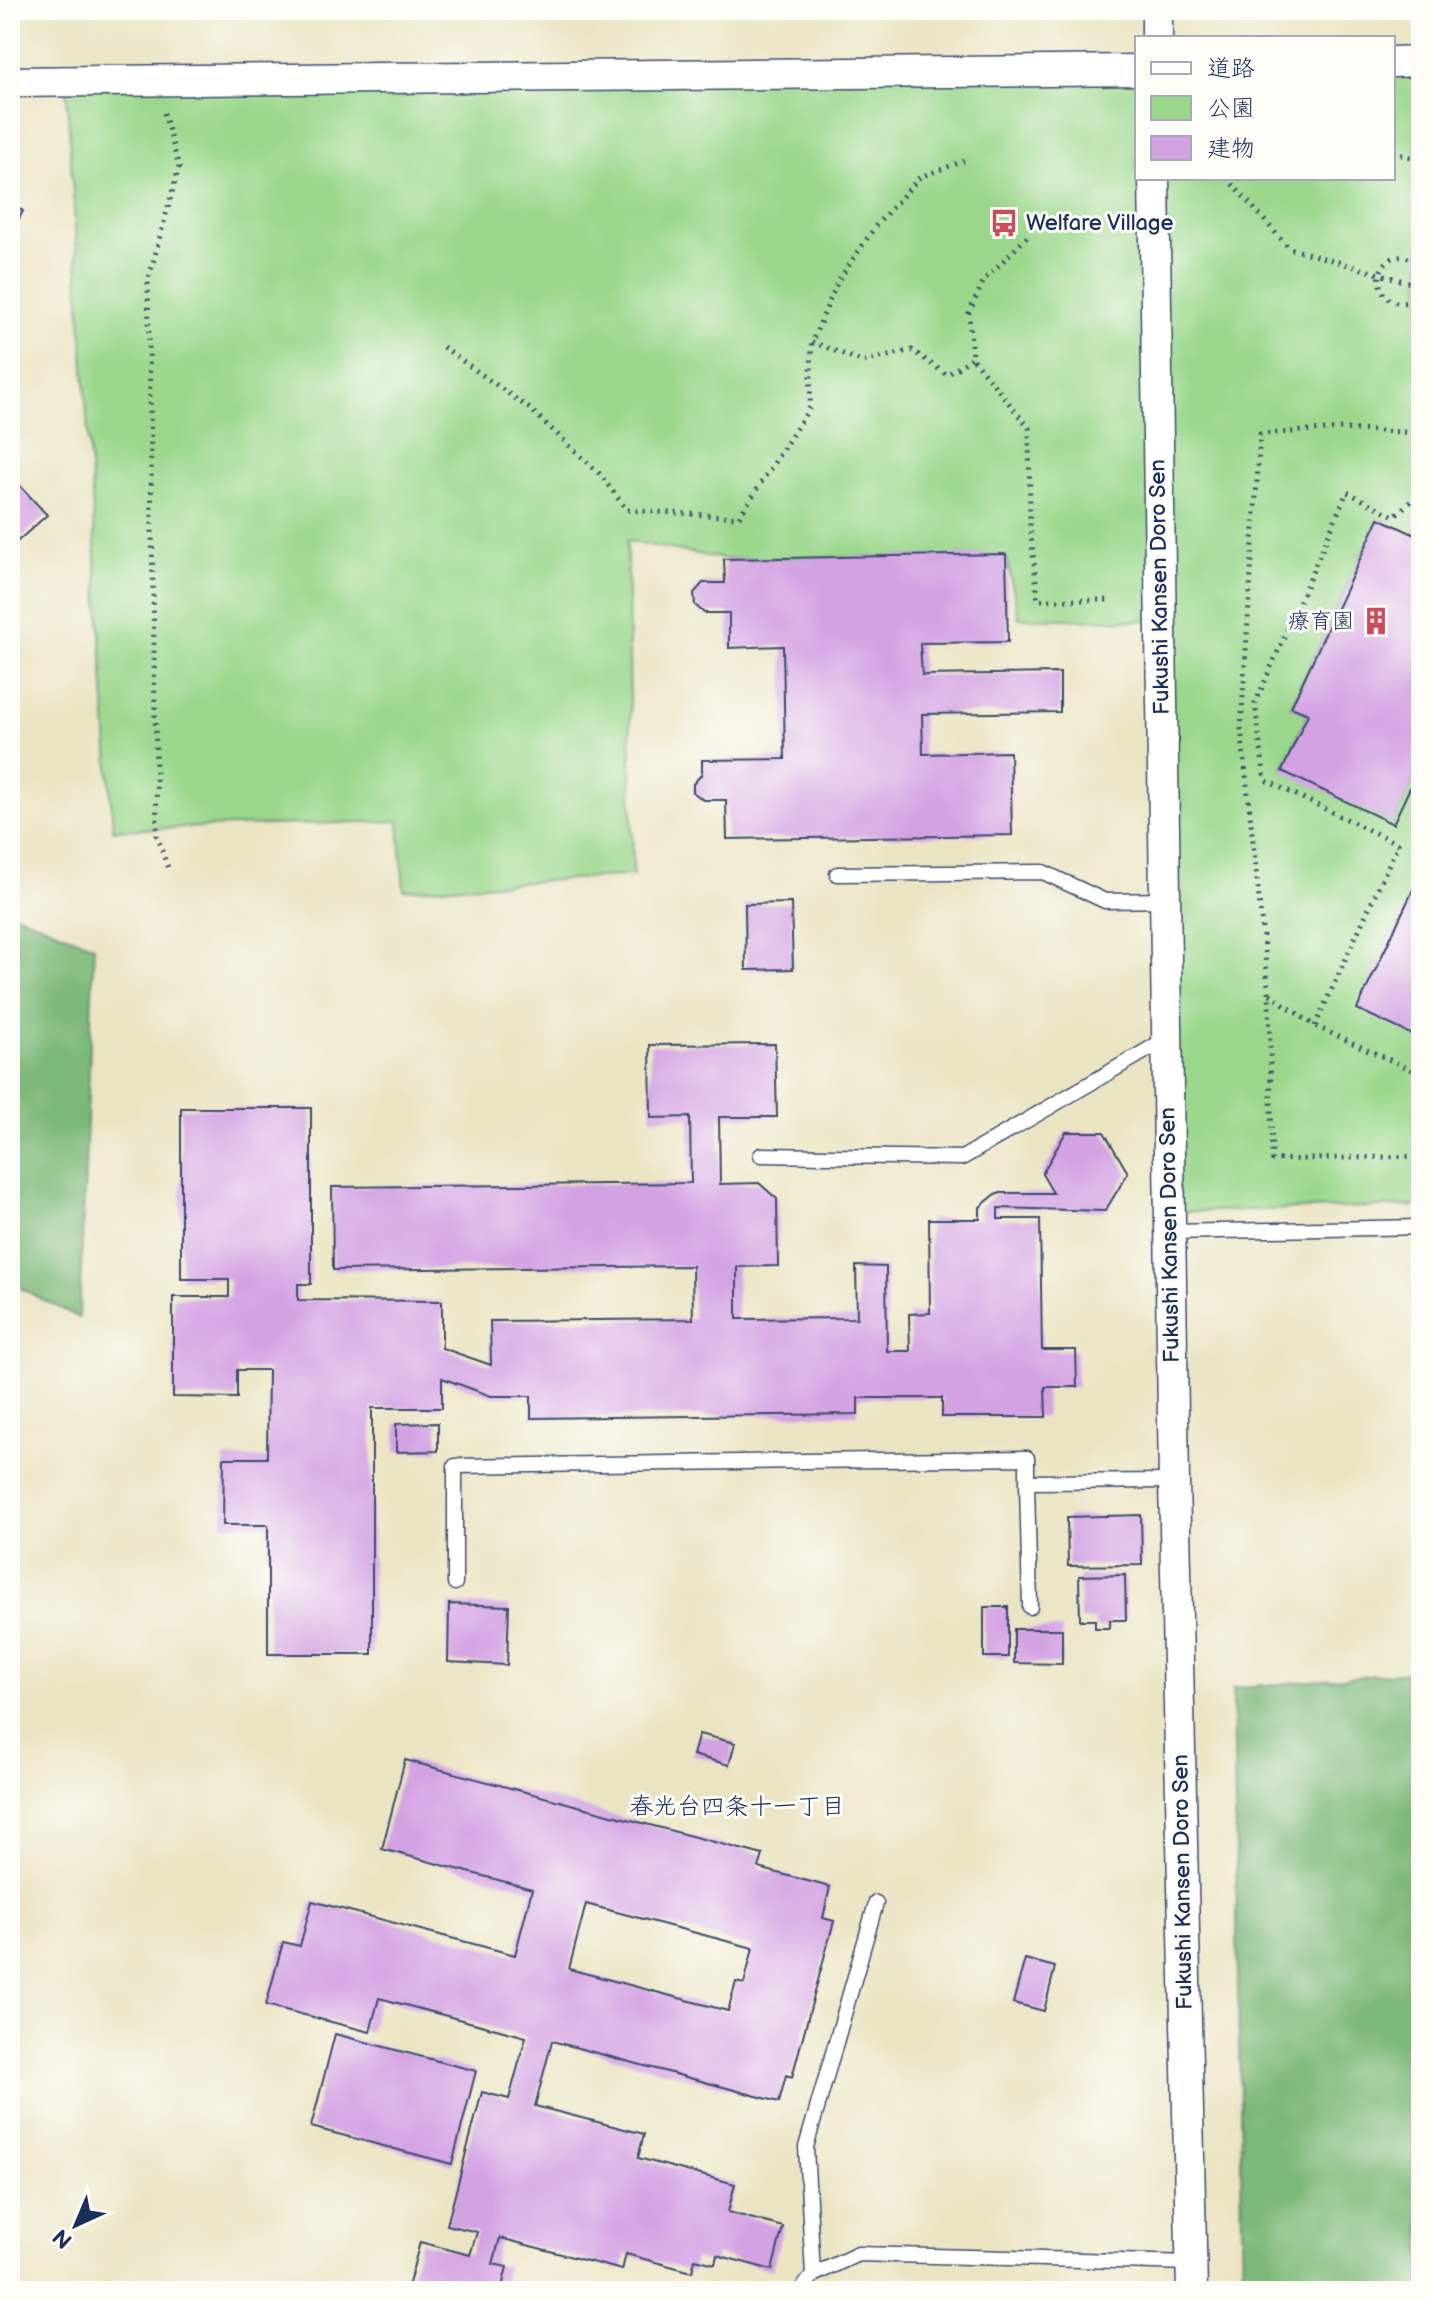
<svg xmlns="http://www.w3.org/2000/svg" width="1431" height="2301" font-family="'Balsamiq Sans','Klee One',sans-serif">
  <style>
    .green { fill: #9ad78b; stroke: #5a8374; stroke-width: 2 }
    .forest { fill: #7bb877; stroke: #4b746a; stroke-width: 2 }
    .building { fill: #d3a2e3; fill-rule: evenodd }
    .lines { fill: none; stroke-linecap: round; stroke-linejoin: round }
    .service-casing { stroke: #3a4a6d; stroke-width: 17 }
    .minor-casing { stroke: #3a4a6d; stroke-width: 33 }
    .path { stroke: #3a4a6d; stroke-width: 5; stroke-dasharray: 2 6; stroke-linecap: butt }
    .service { stroke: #fff; stroke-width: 14 }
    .minor { stroke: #fff; stroke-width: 30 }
    .labels { text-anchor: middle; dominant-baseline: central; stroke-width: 6; stroke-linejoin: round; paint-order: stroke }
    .poi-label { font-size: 22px; fill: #1b2f5e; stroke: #fdfcf7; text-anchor: start }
    .street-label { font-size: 22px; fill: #1b2f5e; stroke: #fdfcf7 }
    .neighbourhood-label { font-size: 24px; fill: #1b2f5e; stroke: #fdfcf7 }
  </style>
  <rect width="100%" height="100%" fill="#fdfcf7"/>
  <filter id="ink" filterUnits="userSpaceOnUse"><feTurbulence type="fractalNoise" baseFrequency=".0125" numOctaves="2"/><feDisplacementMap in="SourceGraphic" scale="16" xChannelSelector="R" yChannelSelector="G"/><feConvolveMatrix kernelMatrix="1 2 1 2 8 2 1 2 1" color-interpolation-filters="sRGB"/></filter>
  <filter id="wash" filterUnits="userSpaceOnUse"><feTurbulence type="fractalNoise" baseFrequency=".006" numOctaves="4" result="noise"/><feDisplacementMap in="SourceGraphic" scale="32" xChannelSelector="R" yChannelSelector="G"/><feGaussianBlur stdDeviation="1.8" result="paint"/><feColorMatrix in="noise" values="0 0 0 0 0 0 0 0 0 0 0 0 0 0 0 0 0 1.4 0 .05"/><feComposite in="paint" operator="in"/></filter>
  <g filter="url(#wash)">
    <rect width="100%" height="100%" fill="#ebe4c3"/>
    <path class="green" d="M1421 61V523L1415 535 1379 519 1291 706 1308 714 1282 770 1393 823 1421 764V1206L1170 1212 1160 621 1019 618 1006 555 724 559 627 541 633 875 404 890 399 821 113 830 66 81 1137 70V178H1393V62Z"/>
    <path class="forest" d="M10 912 94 946 79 1318 10 1283Z
      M1421 1671V2291H1243L1233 1688Z"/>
    <g id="blocks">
      <path class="building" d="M10 205 23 211 10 237Z
        M10 475 47 515 10 548Z
        M1379 518 1415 535 1421 523V764L1393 824 1282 771 1308 714 1291 707Z
        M1006 554 1008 642 920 643 922 675 1060 673V712L922 714 923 754 1010 752 1012 835 727 839 726 800H703L693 792V784L702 774V760L785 759 783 646 729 648V613H704L695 605 694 593 703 583H725L724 559Z
        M1421 873V1039L1357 1009Z
        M791 903 793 969 746 970 745 904Z
        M775 1044 777 1117H719L720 1184 759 1183 777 1199 778 1266 737 1267V1319L857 1318 856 1266 886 1267 887 1351H910L909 1314 930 1313 929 1219H980V1207L997 1193H1053L1042 1174 1066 1132H1104L1128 1173 1105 1211 998 1208V1219H1040L1042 1350H1076L1077 1387H1045L1046 1417H942V1398H858V1414L531 1418V1396H491L442 1378V1408H372V1654H268V1525H223L224 1458H267L268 1370H237V1398L173 1397V1297H229V1279H181V1108H311V1284H298V1300L442 1301V1348L491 1365 490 1321 693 1319 692 1266 333 1270 332 1187 691 1183 690 1117 651 1118 650 1045Z
        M438 1423V1451L396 1452V1424Z
        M1141 1515 1142 1565 1068 1566 1067 1517Z
        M1125 1575 1126 1620H1110V1628H1095V1620H1080L1079 1576Z
        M449 1604 509 1606 507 1665 448 1662Z
        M984 1607H1008V1657H984Z
        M1014 1629H1062V1664L1014 1663Z
        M699 1734 735 1743 729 1765 693 1755Z
        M405 1760 763 1855 759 1868 830 1887 823 1918 834 1921 792 2077 786 2075 779 2102 552 2041 535 2106 644 2134 638 2158 735 2184 728 2212 783 2227 772 2270 717 2255 715 2264 695 2259 692 2272 626 2254 622 2270 500 2238 493 2264 507 2267 501 2291H407L420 2242 470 2255 477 2232 447 2225 482 2092 509 2099 526 2037 379 1998 370 2032 266 2005 283 1942 300 1946 312 1901 515 1955 532 1889 382 1849ZM586 1904 753 1948 744 1984 736 1982 728 2011 569 1969Z
        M1025 1959 1055 1967 1044 2011 1013 2003Z
        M335 2034 476 2071 452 2164 311 2127Z"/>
    </g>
  </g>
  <g filter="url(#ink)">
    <use href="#blocks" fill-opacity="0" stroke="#3a4a6d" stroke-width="2"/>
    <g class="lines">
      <defs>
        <path id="service" d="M837 874 1043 872 1105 901 1165 900
          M761 1155 962 1158 1168 1038
          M1170 1232 1421 1227
          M455 1583V1466L1027 1458V1482
          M1030 1607 1027 1482 1174 1481
          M813 2275 806 2147 876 1903
          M801 2291 813 2275 858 2254 1191 2263"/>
        <path id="minor" d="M1157 10V38
          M1393 62 1421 61
          M10 82 1137 70
          M1154 178 1174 1481 1192 2291"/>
      </defs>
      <use href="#service" class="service-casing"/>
      <use href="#minor" class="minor-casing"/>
      <path class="path" d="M164 113 179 167 148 281 157 836 168 868
        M1393 153 1421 159
        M1227 178 1289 248 1421 286
        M1027 237 984 280 969 313 972 358 1029 428 1030 526 1038 600H1108
        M1421 268C1400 241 1366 267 1385 296 1398 306 1411 305 1421 292
        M812 342 864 362 912 350 947 375 972 358
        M443 347 530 409 598 472 627 510 739 517 810 407 812 342 838 281 877 224 920 177 964 161
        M1421 433 1342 429 1260 434 1241 728 1269 994 1272 1160 1421 1156
        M1270 994 1315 1026 1421 1074
        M1315 1026 1398 844 1265 780 1255 704 1347 492 1394 516 1418 495 1421 496"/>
      <use href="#service" class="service"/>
      <use href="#minor" class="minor"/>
    </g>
  </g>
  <defs>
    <symbol id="bus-bare" viewBox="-9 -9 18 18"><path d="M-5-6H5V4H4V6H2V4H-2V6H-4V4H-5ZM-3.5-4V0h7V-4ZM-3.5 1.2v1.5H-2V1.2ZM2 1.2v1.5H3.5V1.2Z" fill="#d1495b" stroke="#fdfcf7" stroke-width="2.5" paint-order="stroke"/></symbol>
    <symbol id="building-bare" viewBox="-9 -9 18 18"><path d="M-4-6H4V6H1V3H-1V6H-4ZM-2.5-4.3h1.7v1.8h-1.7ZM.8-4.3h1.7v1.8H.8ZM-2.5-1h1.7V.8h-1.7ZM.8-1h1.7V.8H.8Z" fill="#d1495b" stroke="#fdfcf7" stroke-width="2.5" paint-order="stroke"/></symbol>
  </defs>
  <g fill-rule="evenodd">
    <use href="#bus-bare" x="984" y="203" width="40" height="40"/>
    <use href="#building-bare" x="1356" y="601" width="40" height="40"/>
  </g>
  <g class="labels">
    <g class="poi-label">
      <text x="1026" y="223">Welfare Village</text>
      <text x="1354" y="621" text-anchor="end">療育園</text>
    </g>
    <g class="street-label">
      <text transform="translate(1160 587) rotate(-91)">Fukushi Kansen Doro Sen</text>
      <text transform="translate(1170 1235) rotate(-91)">Fukushi Kansen Doro Sen</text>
      <text transform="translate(1183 1882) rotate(-91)">Fukushi Kansen Doro Sen</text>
    </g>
    <g class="neighbourhood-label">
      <text x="737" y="1806">春光台四条十一丁目</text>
    </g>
  </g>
  <rect width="1431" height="2301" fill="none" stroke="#fdfcf7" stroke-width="40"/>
  <rect x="1135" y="36" width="260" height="144" fill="#fdfcf7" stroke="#a3aaba" stroke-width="2"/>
  <rect x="1151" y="62" width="40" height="12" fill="#ffffff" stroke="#a3aaba" stroke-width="2"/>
  <text x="1207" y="76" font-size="24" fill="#1b2f5e">道路</text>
  <rect x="1151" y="96" width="40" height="24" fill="#9ad78b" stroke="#a3aaba" stroke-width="2"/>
  <text x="1207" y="116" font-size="24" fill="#1b2f5e">公園</text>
  <rect x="1151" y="136" width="40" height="24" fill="#d3a2e3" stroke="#a3aaba" stroke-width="2"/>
  <text x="1207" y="156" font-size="24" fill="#1b2f5e">建物</text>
  <g transform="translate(76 2225) rotate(224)" stroke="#fdfcf7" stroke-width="6" paint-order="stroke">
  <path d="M0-6L14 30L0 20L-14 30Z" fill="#1b2f5e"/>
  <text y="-12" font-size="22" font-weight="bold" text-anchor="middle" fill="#1b2f5e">N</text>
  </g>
</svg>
